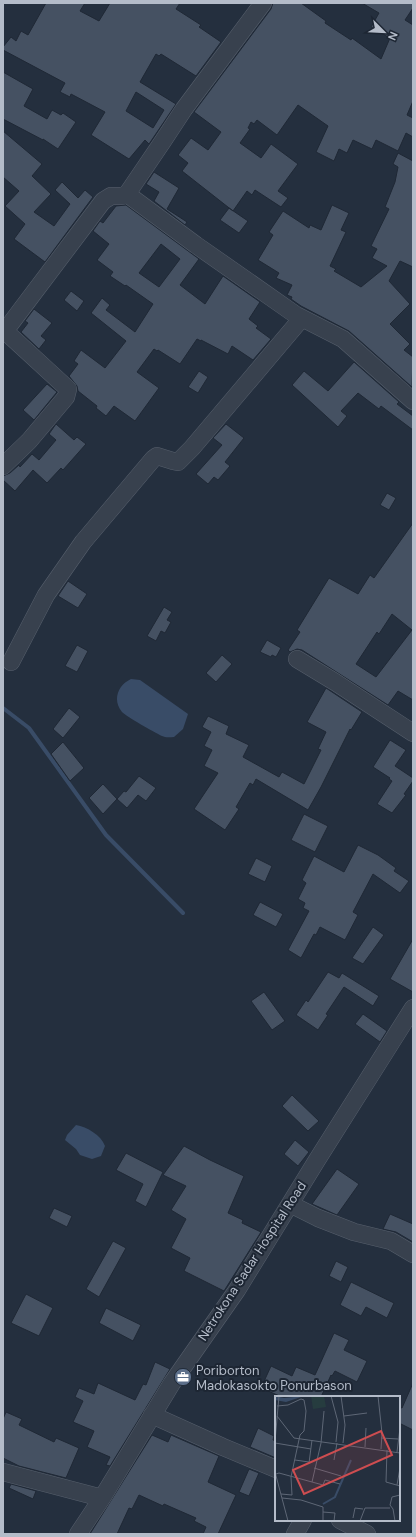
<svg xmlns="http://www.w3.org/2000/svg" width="416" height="1537" font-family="'DM Sans',sans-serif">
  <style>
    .water { fill: #394c67 }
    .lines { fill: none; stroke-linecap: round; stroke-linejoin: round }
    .stream { stroke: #394c67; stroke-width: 4 }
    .building { fill: #455162; stroke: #1f2835; fill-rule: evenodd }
    .minor-casing { stroke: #565f6c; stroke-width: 18 }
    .minor { stroke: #38414e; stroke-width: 17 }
    .labels { text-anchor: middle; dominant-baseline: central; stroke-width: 4; stroke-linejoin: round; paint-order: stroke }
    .street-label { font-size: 13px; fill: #b4bcc9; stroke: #1d2633 }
    .poi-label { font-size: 13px; fill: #b4bcc9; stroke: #1d2633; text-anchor: start }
    .inset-river { fill: none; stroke: #394c67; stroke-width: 2 }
    .inset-road { fill: none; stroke: #5e6776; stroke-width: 1 }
    .view { fill: #ce4d50; fill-opacity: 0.15; stroke: #ce4d50; stroke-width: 2 }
    .inset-edge { fill: none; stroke: #b4bcc9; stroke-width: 2 }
  </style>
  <rect width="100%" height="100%" fill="#242f3e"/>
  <path class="water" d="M131 679 140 680 188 714 183 729 174 737C170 737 166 738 162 736 154 732 127 717 122 712 112 700 118 685 131 679Z
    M76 1125C87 1127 101 1135 105 1146L101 1156 92 1159 80 1155 76 1149 65 1140 67 1135Z"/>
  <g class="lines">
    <path class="stream" d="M3 708 29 728 106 835 183 913"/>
  </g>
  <path class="building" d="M46 3H85L80 11 99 21 110 3H180L176 9 201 25 199 27 221 42 196 76 161 54 159 56 156 54 140 82 176 104 149 144 145 140 129 159 91 135 105 112 71 94 70 97 60 92 65 83 3 50V47L11 37 16 41 21 31 28 35ZM136 92 164 110 153 128 126 111Z
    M273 3H301L326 21 325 23 351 40 352 38 381 59 390 38 371 27 379 13 362 3H413V8L405 20 413 25V101L407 115 413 118V137L406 133 398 151 376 140 372 149 353 140 347 153 339 149 334 161 316 152 328 126 298 105 277 135 257 120 254 124 251 122 248 128 250 129 240 143 261 158 271 144 298 164 278 191 288 198 281 207 255 190 252 195 247 191 233 211 182 171 188 163 178 155 191 138 208 150 221 132 194 112 271 9Z
    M3 72 33 89 24 106 47 119 52 110 61 115 63 113 76 122 58 149 43 139V140L3 119Z
    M3 131 42 164 32 176 51 194 34 212 54 226 70 204 55 190 62 182 78 198 85 190 93 197 45 262 14 239 25 224 5 206 19 191 3 177Z
    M398 153 413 161V267L400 261 389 281 410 304 390 324 410 344 404 350 413 357 412 387 349 331 301 306 291 299 292 297 287 295 292 285 276 278 279 273 258 260 273 235 269 232 283 211 309 228 310 225 321 230 332 205 349 213 341 230 346 232 330 266 336 269 334 271 361 287 387 266 372 258 377 249 371 246 389 209 385 207 395 182 398 167 393 164Z
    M154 172 179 188 167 209 187 222 185 225 154 201 159 192 146 184Z
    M126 205 199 259 180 285 205 304 223 276 260 302 249 319 258 326 256 328 271 339 253 360 232 346 228 354 201 340V341L197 339 180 364 158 350 157 351 154 349 137 372 159 388 135 421 114 406 106 416 96 408 97 406 78 391 77 386 69 376 78 364 74 361 81 350 105 368 126 341 91 313 102 298 110 305 106 310 135 332 153 304 126 285 125 286 110 276 113 272 97 260 109 244 93 231 100 221 103 223 116 206ZM161 244 180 259 159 287 139 273Z
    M229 208 248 221 239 233 220 220Z
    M71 291 84 301 77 311 64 300Z
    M34 309 52 323 41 336 46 340 39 349 21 332 28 323 25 321Z
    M354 362 399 402 397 404 413 416V430L381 406 379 409 358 393 341 411 347 416 338 427 292 385 304 371 328 391Z
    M199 371 208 377 198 393 188 387Z
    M47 384 57 392 34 420 23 410Z
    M56 424 74 440 77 437 86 444 63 470 61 468 47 483 33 470 15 491 3 480V476L10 473 19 465 20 467 32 454 39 460 56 440 49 434Z
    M226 424 244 438 225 462 230 466 218 480 214 477 208 484 196 474 222 445 213 438Z
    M387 493 396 498 389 510 380 505Z
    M413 523V700L398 691 388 705 302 650 297 649 290 652 288 650 300 632 297 630 329 578 358 594 370 575 374 578ZM392 614 412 630 376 677 356 664 377 632 379 634Z
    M68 581 87 594 78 608 58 596Z
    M164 607 172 612 167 620 171 622 165 633 161 631 156 641 147 636Z
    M267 640 281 648 276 657 272 655 271 657 260 652Z
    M77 645 88 651 77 672 65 666Z
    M222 655 232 664 216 682 206 673Z
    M326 688 362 712 351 730 350 729 321 787 308 810 256 779 253 785 250 783 236 807 239 809 225 830 194 809 218 773 204 766 212 750 204 746 211 732 202 727 208 716 229 726 226 734 249 745 243 757 279 777 282 772 304 784 321 750 318 749 326 732 307 722Z
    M69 708 80 717 63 738 53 729Z
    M390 740 406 750 395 766 413 778V781L404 794 406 795 392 813 377 804 392 781 389 779 390 778 373 767Z
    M63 742 84 768 70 781 51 754Z
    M139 776 156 788 146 801 138 795 127 808 117 799 124 791 126 792Z
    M103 784 117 799 103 814 89 798Z
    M304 814 328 826 315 852 291 840Z
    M358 845 378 855 396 868 394 871 409 881 400 893 373 874 353 912 358 915 345 940 320 927 316 935 314 934 301 958 288 950 309 911 303 908 305 903 298 899 306 883 302 880 314 856 344 872Z
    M256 858 272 866 265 882 248 874Z
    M260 902 283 914 276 927 253 915Z
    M373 927 384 935 363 964 352 958Z
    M413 939V992L390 979Z
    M328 972 339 978 342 973 379 996 373 1006 344 987 326 1014 328 1015 318 1030 296 1015 306 1000 308 1002Z
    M264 992 285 1021 272 1030 251 1001Z
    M363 1014 387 1031 380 1042 355 1024Z
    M292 1095 319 1121 308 1131 282 1106Z
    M295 1140 309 1152 298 1166 284 1154Z
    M184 1146 210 1160 244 1176 228 1213 243 1220 242 1223 261 1232 224 1291 184 1271 190 1258 171 1248 186 1219 171 1210 186 1186 163 1175Z
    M126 1153 163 1172 146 1207 135 1201 143 1184 116 1170Z
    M337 1169 359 1184 337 1215 312 1204Z
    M54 1208 72 1216 67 1227 49 1218Z
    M390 1214 413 1224V1242L396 1232 383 1229Z
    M113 1241 126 1248 99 1297 86 1289Z
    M336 1261 348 1267 341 1282 329 1276Z
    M351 1282 394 1303 387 1318 366 1307 361 1316 340 1305Z
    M26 1294 53 1308 39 1336 11 1323Z
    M106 1308 141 1325 133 1341 99 1323Z
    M334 1333 349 1340 344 1350 367 1361 357 1382 335 1371 332 1376 331 1375 321 1397H282L261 1388 271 1366 292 1376 296 1367 315 1375Z
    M155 1362 170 1369 110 1466 106 1465 110 1457 87 1447 94 1431 73 1422 83 1401 75 1397 79 1388 94 1394 98 1383 135 1400 143 1384 146 1385Z
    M413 1383V1430L399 1423V1407L402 1408Z
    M6 1412 22 1419 19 1425 54 1442 56 1438 79 1448 66 1478 19 1466 3 1458V1419Z
    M258 1428 274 1436 273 1440 276 1441V1458L250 1447Z
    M152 1435 168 1442 171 1435 219 1456 208 1482 236 1495 218 1534H203L206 1527 194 1521 196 1518 164 1504 163 1506 139 1495 132 1509 129 1508 117 1534H90Z
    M249 1469 259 1473 249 1496 239 1492Z
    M11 1484 36 1491 33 1499 9 1488Z"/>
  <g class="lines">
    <defs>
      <path id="minor" d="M127 194 196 245 296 315 343 339 413 401
        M3 466 29 441 66 397 68 389 5 331 103 201 111 196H122L127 194 163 141 184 109 263 3
        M297 659 335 682 413 733
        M11 662 46 595 83 542 153 459 157 456 173 461 178 462 192 448 302 318
        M290 1204 318 1218 354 1232 391 1241 413 1254
        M152 1415 223 1447 276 1469
        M3 1472 102 1498
        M340 1520 367 1534
        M78 1534 102 1498 172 1383 237 1290 317 1160 413 1008
        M295 1534 303 1520"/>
    </defs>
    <use href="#minor" class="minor-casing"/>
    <use href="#minor" class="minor"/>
  </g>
  <defs>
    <symbol id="office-disc" viewBox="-11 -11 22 22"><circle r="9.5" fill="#5c6f8a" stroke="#1d2633"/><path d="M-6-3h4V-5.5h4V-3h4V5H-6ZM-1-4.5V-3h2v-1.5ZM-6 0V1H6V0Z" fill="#fff"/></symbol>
  </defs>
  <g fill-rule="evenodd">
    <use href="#office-disc" x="173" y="1367" width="20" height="20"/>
  </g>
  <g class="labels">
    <g class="street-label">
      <text transform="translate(252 1261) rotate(-57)">Netrokona Sadar Hospital Road</text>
    </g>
    <g class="poi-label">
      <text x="196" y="1370">Poriborton<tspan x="196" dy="15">Madokasokto Ponurbason</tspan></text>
    </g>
  </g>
  <g transform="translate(275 1396)">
    <rect width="125" height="125" fill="#242f3e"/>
    <path d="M36 0H49L51 11 38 13Z" fill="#263c3f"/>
    <path d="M0 0 9 2 29 0 11 6 0 4Z" fill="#394c67"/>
    <path class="inset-river" d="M48 108 60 101 76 64"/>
    <path class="inset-road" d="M56 0 63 26 61 46M66 0 70 29 68 47M103 0 107 37 106 53M2 10 13 9 26 3 29 4 31 15 29 35 25 39 16 81 17 99 6 98M2 20 19 42 125 57M69 20 92 17M106 42 123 43M0 45 4 0M0 47 36 53M90 51 91 32M112 54 111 86 125 90M122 56 125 32M20 64 34 66M59 64 62 47M34 67 37 44M39 72 66 80M0 76 13 125M1 78 4 77 48 89 50 84 65 88M37 86 46 47 49 15M122 89 125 72M7 102 26 104 48 111V125M48 116 60 117 59 125M78 122 80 112 88 113M85 125 90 112H115M120 125 118 113 115 109 117 101 125 99"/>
    <path class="view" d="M106 35 117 59 29 98 18 74Z"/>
    <rect width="125" height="125" class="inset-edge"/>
  </g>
  <rect width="416" height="1537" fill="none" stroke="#b4bcc9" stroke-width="8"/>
  <g transform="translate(384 32) rotate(114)" stroke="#1d2633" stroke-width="3" paint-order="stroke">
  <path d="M0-3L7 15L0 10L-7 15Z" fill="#b4bcc9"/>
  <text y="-6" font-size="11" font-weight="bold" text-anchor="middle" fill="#b4bcc9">N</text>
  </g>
</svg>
